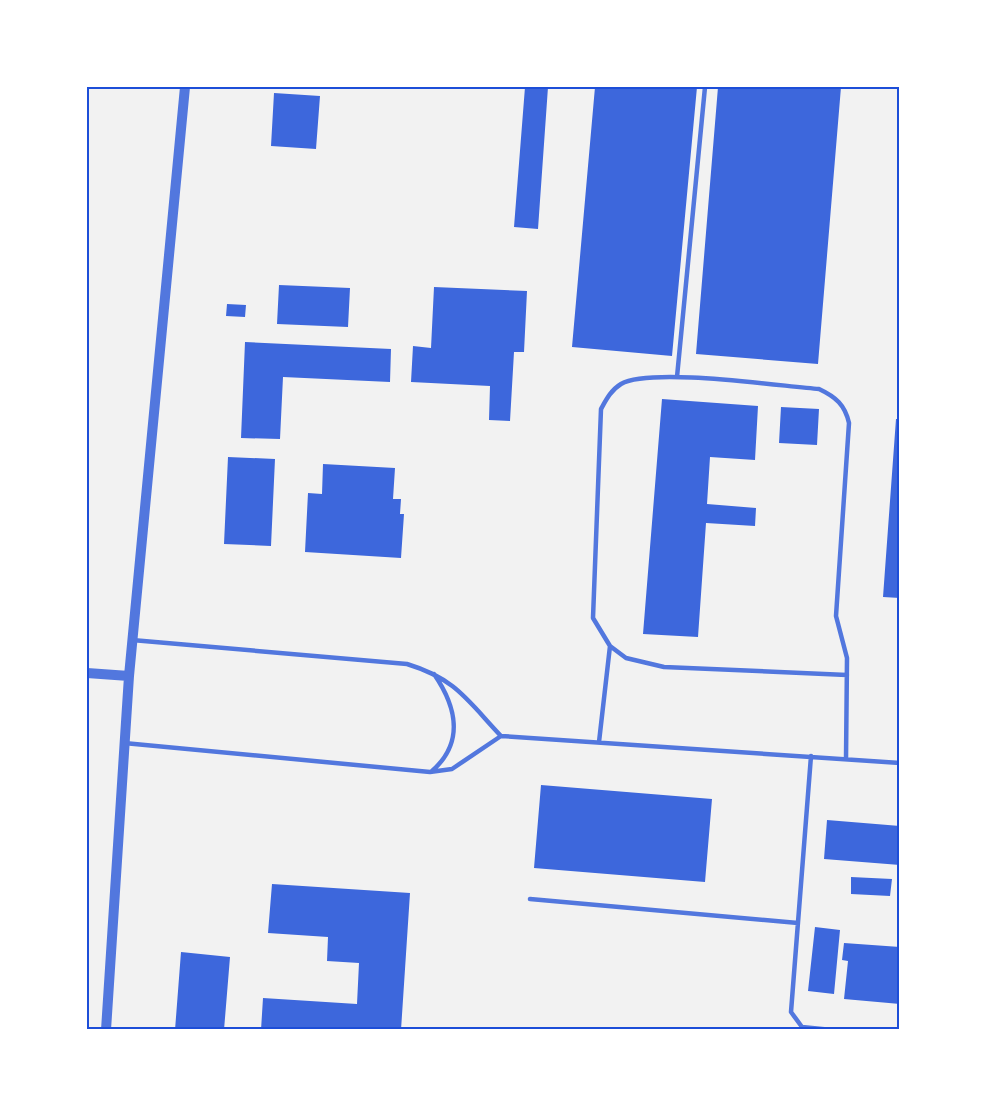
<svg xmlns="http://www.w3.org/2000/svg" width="987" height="1117" font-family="'PT Sans Narrow',sans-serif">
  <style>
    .building { fill: #3d67dc }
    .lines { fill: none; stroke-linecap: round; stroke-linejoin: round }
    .service { stroke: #5277de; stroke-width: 4.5 }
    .tertiary { stroke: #5277de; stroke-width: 10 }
    .neatline { fill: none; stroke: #1d4ed8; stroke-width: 2 }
  </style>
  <rect width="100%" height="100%" fill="#f2f2f2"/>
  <path class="building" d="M525 87H548L538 229 514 227Z
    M595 87H697L672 356 572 347Z
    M718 87H841L818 364 696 354Z
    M274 93 320 96 316 149 271 146Z
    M279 285 350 288 348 327 277 324Z
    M434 287 527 291 524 352H514L510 421 489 420 490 386 411 382 413 346 431 348Z
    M227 304 246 305 245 317 226 316Z
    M245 342 391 349 390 382 283 377 280 439 241 438Z
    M662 399 758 406 755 460 710 457 707 504 756 508 755 526 706 523 698 637 643 634Z
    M781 407 819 409 817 445 779 443Z
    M896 419H900V598L883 597Z
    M228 457 275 459 271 546 224 544Z
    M323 464 395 468 393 499H401L400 514H404L401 558 305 552 308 493 322 494Z
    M541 785 712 799 705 882 534 868Z
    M827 820 900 826V865L824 859Z
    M851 877 892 879 890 896 851 894Z
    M272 884 410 893 401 1030H261L263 998 357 1004 359 963 327 961 328 937 268 933Z
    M815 927 840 930 834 994 808 991Z
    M844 943 900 947V1004L844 999 848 961 842 960Z
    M181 952 230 957 224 1030H175Z"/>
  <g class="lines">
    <path class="service" d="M677 377 705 87
      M132 640 407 664C456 679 467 700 501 736
      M610 646 626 658 664 667 847 675
      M599 742 610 646 593 618 601 409C606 400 611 390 621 384 651 367 779 386 819 389 836 397 845 405 849 423L836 616 847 658 846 759
      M124 743 430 772 452 769 501 736 900 763
      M811 756 791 1012 802 1027 832 1030
      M432 771C465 742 456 706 434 674
      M530 899 798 923"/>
    <path class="tertiary" d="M87 673 129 676
      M106 1030 129 676 185 87"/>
  </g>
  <rect width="987" height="1117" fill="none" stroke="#ffffff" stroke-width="177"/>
  <rect x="88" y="88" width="810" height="940" class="neatline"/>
</svg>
